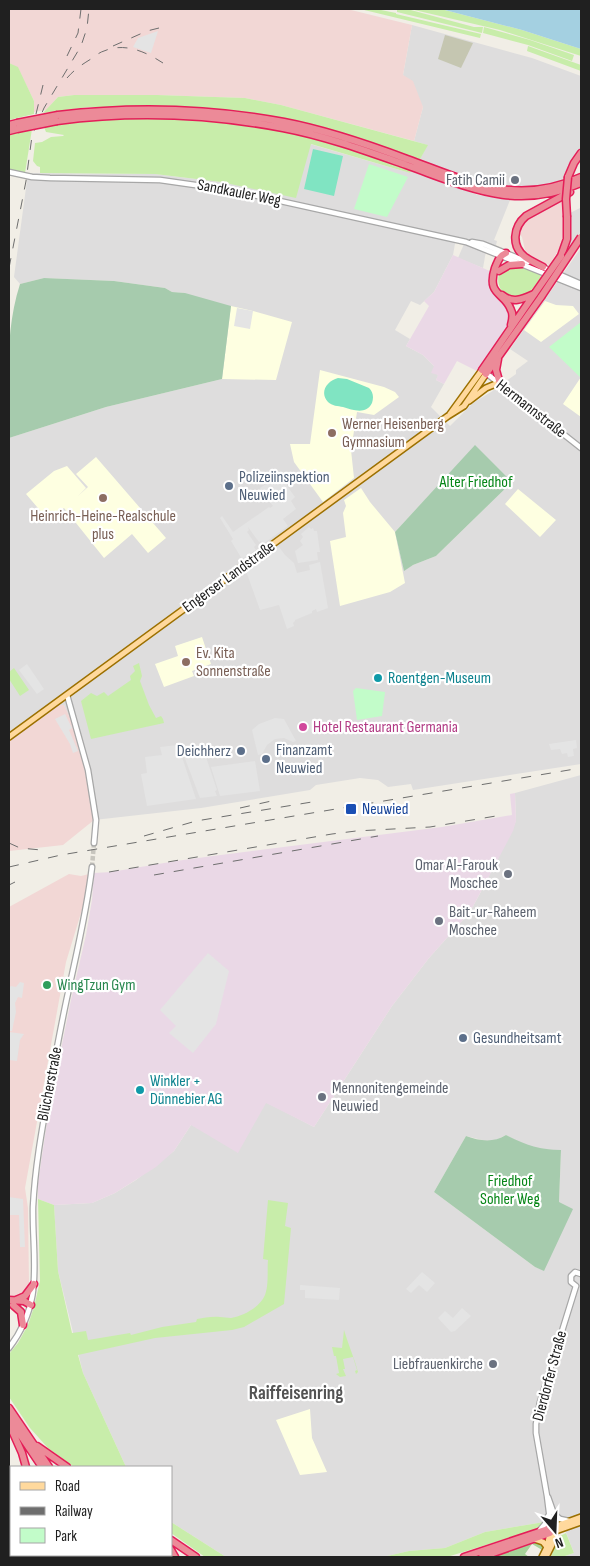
<svg xmlns="http://www.w3.org/2000/svg" width="590" height="1566" font-family="'Sofia Sans Condensed',sans-serif">
  <style>
    .residential { fill: #dedddd; fill-rule: evenodd }
    .commercial { fill: #f2d7d5 }
    .industrial { fill: #ead8e6 }
    .education { fill: #feffe1 }
    .construction { fill: #c5c6b1 }
    .grass { fill: #c8edaa }
    .forest { fill: #a7d299 }
    .cemetery { fill: #a6cbad }
    .park { fill: #c2fcc9 }
    .pitch { fill: #80e4c2 }
    .parking { fill: #e4e4e4 }
    .water { fill: #a4d0e1 }
    .lines { fill: none; stroke-linecap: round; stroke-linejoin: round }
    .minor-tunnel { stroke: #c7c5be; stroke-width: 4.5; stroke-dasharray: 4.5 2; stroke-linecap: butt }
    .minor-casing { stroke: #a7a7a7; stroke-width: 7 }
    .major-casing { stroke: #9c7000; stroke-width: 8 }
    .highway-casing { stroke: #e41e58; stroke-width: 9 }
    .minor { stroke: #fff; stroke-width: 4.5 }
    .major { stroke: #ffd99d; stroke-width: 5 }
    .highway { stroke: #ec8a98; stroke-width: 6 }
    .rail { stroke: #6e6e6e; stroke-width: 1; stroke-dasharray: 10 10; stroke-linecap: butt }
    .highway-bridge-casing { stroke: #e41e58; stroke-width: 9; stroke-linecap: butt }
    .highway-bridge { stroke: #ec8a98; stroke-width: 6 }
    .worship-dot { fill: #6b7280; stroke: #fff; stroke-width: 2 }
    .education-dot { fill: #8d6e63; stroke: #fff; stroke-width: 2 }
    .service-dot { fill: #5c6f8a; stroke: #fff; stroke-width: 2 }
    .culture-dot { fill: #0f9aa8; stroke: #fff; stroke-width: 2 }
    .hotel-dot { fill: #d1479c; stroke: #fff; stroke-width: 2 }
    .transit-dot { fill: #1a4fb4; stroke: #fff; stroke-width: 2 }
    .leisure-dot { fill: #2e9e5b; stroke: #fff; stroke-width: 2 }
    .labels { text-anchor: middle; dominant-baseline: central; stroke-width: 4.5; stroke-linejoin: round; paint-order: stroke }
    .worship-label { font-size: 16px; fill: #5b616d; stroke: #fff; text-anchor: end }
    .street-label { font-size: 16px; fill: #202020; stroke: #fff }
    .education-label { font-size: 16px; fill: #785e54; stroke: #fff; text-anchor: start }
    .service-label { font-size: 16px; fill: #4e5e75; stroke: #fff; text-anchor: start }
    .park-label { font-size: 16px; fill: #068617; stroke: #fff }
    .culture-label { font-size: 16px; fill: #0d838f; stroke: #fff; text-anchor: start }
    .hotel-label { font-size: 16px; fill: #b23c85; stroke: #fff; text-anchor: start }
    .transit-label { font-size: 16px; fill: #164399; stroke: #fff; text-anchor: start }
    .leisure-label { font-size: 16px; fill: #27864d; stroke: #fff; text-anchor: start }
    .quarter-label { font-size: 19px; font-weight: bold; fill: #535353; stroke: #fff }
  </style>
  <rect width="100%" height="100%" fill="#f1eee6"/>
  <path class="residential" d="M412 25 532 58 581 76V148L571 162 565 181 535 187 512 188 478 182 419 161 427 145 414 141 423 107 403 75Z
    M310 144 410 173 411 171 478 195 510 200 494 240 497 241 496 245 494 247 456 238 453 255 434 292 420 305 411 301 395 330 410 339 406 346 423 355 434 366 438 376 436 380 444 384 431 407 450 426 473 403 491 392 516 374V370L528 361 510 349 581 248V764L413 790 411 784 388 787 378 780 360 778 316 785 310 790 201 808 94 820 79 740 64 705H59L9 739V438L106 407 222 379 185 293 172 292 165 288 114 281 44 278 20 284 14 277 28 173 155 174 221 182ZM475 446 512 482 436 556 413 565 404 570 395 532Z
    M580 208 581 209V232L565 257H564L569 243 571 233 570 213Z
    M464 244 486 251 483 268 458 258Z
    M581 775V1557H562L574 1553 560 1517 544 1522 485 1532 445 1548 409 1551 383 1557H226L171 1522V1467H126L83 1373 58 1271 54 1205 92 1203 115 1193 136 1180 174 1151 191 1125 266 1102 314 1127 392 1006 429 958 470 912 485 884 516 821 515 793ZM506 1135 524 1145 537 1148 561 1151 559 1202 544 1270 535 1267 434 1192 466 1136 486 1141H494Z"/>
  <path class="commercial" d="M9 9H347L412 25 403 75 413 81 423 107 414 141 281 105 245 98 157 95H74L58 97 46 110 34 112V101L18 68 9 63Z
    M563 199 565 234 558 251 549 265 529 255 525 250 522 237 519 234 525 219Z
    M59 705H64L78 735 94 820 63 845 9 851V741Z
    M69 874 81 876 89 874 84 903 66 962 25 1188 28 1208 29 1283 22 1295 9 1297V907Z"/>
  <path class="industrial" d="M453 255 492 272 491 277 510 313 509 323 477 371 457 361 444 384 436 380 438 375 431 373 434 366 423 355 406 346 429 306 424 301 434 292Z
    M515 793 516 821 513 831 470 912 429 958 392 1006 314 1127 266 1103 238 1153 191 1125 174 1151 156 1167 115 1193 92 1203 54 1205 38 1199V1183L49 1109 71 1000 86 935 92 900 94 873 111 872 176 861 213 856 442 827 512 815 510 794Z"/>
  <path class="education" d="M545 301 556 305 573 306 579 314 541 342 524 330Z
    M231 306 253 311 292 322 276 380 222 379Z
    M320 370 384 387 395 392 399 397 374 415 357 412 351 450 354 478 323 502 294 462 290 444H310Z
    M581 377V417L563 404Z
    M96 457 166 538 148 553 132 534 104 558 64 508 49 521 26 494 54 471 67 466 86 488 78 496 88 487 76 474Z
    M361 488 370 502 395 532 405 583 390 592 340 606 330 541 346 537 343 513 346 506 344 500Z
    M518 489 556 520 540 537 505 504Z
    M202 637 211 664 192 671 194 676 164 687 155 664 178 656 175 646Z
    M310 1409 312 1438 327 1472 300 1475 276 1420Z"/>
  <path class="construction" d="M445 35 473 43 461 68 438 59Z"/>
  <path class="grass" d="M360 9H376L396 13V15V14L481 34 480 38Z
    M397 9H407L474 27H483L482 33 397 12Z
    M410 9H441L522 30 581 49V56L500 30Z
    M484 27 530 40 529 42 530 40 574 55 572 61 528 45 483 33Z
    M528 46 581 65V71L527 51Z
    M9 63 18 67 34 101V114L9 120Z
    M74 95H157L245 98 281 105 428 145 419 161 337 133 174 107H88L43 113 58 97Z
    M133 118C215 119 295 128 373 156 384 160 403 164 411 171L410 173 311 144 296 198 221 182 155 174 40 173V167L37 166 33 161 35 143 42 142 51 137 63 136 64 135 46 132 44 127 57 125V123Z
    M32 129 25 173 9 170V134Z
    M522 267 540 273 541 278C536 284 531 292 524 296 502 307 489 274 506 268 510 266 518 267 522 267Z
    M139 663 142 676 140 681 149 705 156 718 161 716 163 719 164 723 91 739 81 701 91 693 97 696 104 692 108 696 131 680 130 676 135 671 133 666Z
    M14 668 29 690 20 696 9 679V672Z
    M38 1199 54 1205 58 1271 72 1333 86 1331 88 1340 130 1333 131 1335 162 1327 196 1322 197 1319C204 1318 212 1316 220 1317 224 1317 227 1318 231 1318 244 1316 260 1307 265 1295 269 1285 267 1270 268 1260L263 1259 268 1200 288 1203 285 1226 291 1228 284 1304 244 1327 232 1330 155 1338 78 1355 83 1373 126 1467H74L48 1448 30 1428 9 1397V1354L18 1343 28 1325 34 1307 40 1281Z
    M344 1330C348 1344 354 1357 358 1372L356 1374 355 1371 357 1370 353 1357 343 1359 345 1369H343L346 1376 340 1377 336 1374 339 1373 336 1356H334L332 1347 342 1348Z
    M171 1522 226 1557H205L171 1533Z
    M544 1522 538 1529 447 1557H383L409 1551 445 1548 485 1532Z
    M566 1533 574 1553 562 1557H551L558 1537Z"/>
  <path class="forest" d="M535 1540 541 1544 544 1551 532 1544 525 1554 529 1557H492Z"/>
  <path class="cemetery" d="M44 278 114 281 165 288 172 292 185 293 231 306 222 379 106 407 9 438C9 387 4 334 20 284Z
    M475 445 512 482 436 556 413 565 404 571 395 532Z
    M506 1135C525 1145 540 1150 561 1150L559 1202 573 1209 544 1271 535 1267 434 1192 466 1136C480 1141 493 1143 506 1135Z"/>
  <path class="park" d="M369 164 408 177 387 217 354 209Z
    M581 322V378L549 347Z
    M356 688 385 692 382 716 357 720 353 691Z"/>
  <path class="pitch" d="M313 149 343 156 334 196 304 189Z
    M338 378 347 379 369 388C373 392 374 397 372 403 366 415 353 410 343 407 338 406 332 406 328 402 319 392 327 381 338 378Z"/>
  <path class="parking" d="M158 31 151 53 133 47 138 38Z
    M237 308 253 311 250 329 234 326Z
    M279 475 295 497 291 501 296 509 283 519 288 526 263 544 261 541 259 542 248 527 249 530 247 532 256 545 254 547 256 550 242 559 231 541 233 539 220 518 222 516 233 532 269 507 270 508 273 506 260 488Z
    M309 527 311 529 313 528 314 531H317L320 552H317L318 560 298 563 295 551 303 545 300 541 303 537 301 534Z
    M279 547 285 555 294 563 297 573 310 570 309 565 320 562 328 608 317 612 316 609 312 611V613L295 620V621L293 623 294 626 287 629 279 605 260 610 246 571Z
    M27 664 44 689 37 694 19 670Z
    M65 714 72 728 69 730 78 751 73 753 70 744 55 719Z
    M275 718 284 719 296 741 293 742 284 738 275 739 267 745 262 754 258 755 252 730 259 724Z
    M576 740 577 748 573 749 574 756 568 757 567 753 562 754 560 749 551 750 549 744Z
    M178 745 196 799 147 806 141 774 147 773 145 757 162 755 160 747Z
    M203 748 217 790 215 791 217 796 200 798 184 756Z
    M255 761 260 791 220 796 211 767Z
    M208 953 229 971 216 1024 193 1053 169 1033 176 1026 160 1010Z
    M20 982 24 983 22 998 18 997 15 1003 16 1012 12 1031H9V988L11 986 16 987Z
    M9 1032 24 1034 20 1040 17 1061 9 1060Z
    M9 1197 23 1199 25 1247H20L19 1215H9Z
    M422 1272 435 1283 427 1292 419 1285 411 1293 406 1289Z
    M300 1285 340 1288 339 1300 305 1298V1290H300Z
    M462 1308 471 1316 455 1331 451 1332 438 1318 445 1311 453 1318Z"/>
  <path class="water" d="M441 9H581V49L522 30Z"/>
  <g class="lines">
    <path class="minor-tunnel" d="M92 867 94 843"/>
    <defs>
      <path id="minor" d="M9 172 32 177 50 178 160 180 230 190 466 242 581 288
        M472 242 483 244 528 262
        M540 266 581 284
        M486 373 581 448
        M67 695 88 770 96 820 94 843
        M576 1286 571 1282V1276L575 1272 581 1274
        M9 1348C45 1301 32 1260 33 1207 35 1167 42 1129 49 1090 55 1058 61 1025 68 993 77 951 87 910 92 867
        M548 1497 554 1514 555 1526
        M554 1514 560 1519 569 1521
        M551 1528 547 1496 536 1433V1424L540 1402 576 1286
        M540 1530 545 1524 548 1516"/>
      <path id="major" d="M469 401 486 388 498 383
        M450 414 482 370
        M9 737 448 416 464 406 486 374
        M550 1533 581 1522
        M534 1539 543 1542 547 1547
        M542 1557 547 1547 551 1528 581 1517
        M546 1557 552 1545 555 1529"/>
      <path id="highway" d="M58 115C133 106 209 108 284 122 326 130 367 144 407 159 468 181 516 207 581 177
        M57 121C132 111 209 114 283 128 325 136 366 151 406 165 468 187 516 212 581 183
        M9 125 17 123
        M9 131 17 129
        M568 177 574 163 581 153
        M506 253C499 256 498 261 495 268 486 296 505 292 511 310 514 315 512 320 511 325
        M561 256 567 239V217
        M543 267C537 264 531 261 525 257 511 246 513 227 526 216L570 192
        M499 271 509 265 522 264
        M502 295C513 304 523 299 534 294
        M498 359 496 370 500 384
        M482 370 535 293
        M486 374 541 297
        M9 1300 24 1301 31 1305
        M16 1300 25 1296 34 1284
        M13 1305 21 1312 23 1325
        M9 1408 49 1467
        M9 1418 42 1467
        M10 1426 22 1453 26 1467
        M37 1446 67 1467
        M171 1540 196 1557
        M171 1550 175 1557
        M9 1551 11 1548
        M24 1555V1557
        M101 1555 102 1557
        M108 1555 109 1557
        M133 1557 134 1555
        M464 1557 551 1528
        M482 1557 550 1533"/>
    </defs>
    <use href="#minor" class="minor-casing"/>
    <use href="#major" class="major-casing"/>
    <use href="#highway" class="highway-casing"/>
    <use href="#minor" class="minor"/>
    <use href="#major" class="major"/>
    <use href="#highway" class="highway"/>
    <path class="rail" d="M113 46 147 31 159 28
      M67 56 78 33 81 9
      M67 78C74 70 81 65 91 59 95 56 100 52 104 51 125 42 146 52 163 63
      M36 114 43 85
      M9 268 26 181 32 136 44 108 81 46 87 28 89 9
      M240 808 276 800
      M144 836 196 821 318 801
      M9 843 20 848 41 850
      M9 867 61 855 581 768
      M109 872 332 834 356 831 430 827 496 816
      M154 875 378 836
      M9 885 15 882"/>
    <defs>
      <path id="highway-bridge" d="M17 123 58 115
        M17 129 57 121
        M567 217 566 199 568 177
        M535 293 561 256
        M541 297 581 237"/>
    </defs>
    <use href="#highway-bridge" class="highway-bridge-casing"/>
    <use href="#highway-bridge" class="highway-bridge"/>
  </g>
  <g class="worship-dot">
    <circle cx="515" cy="180" r="5"/>
    <circle cx="508" cy="874" r="5"/>
    <circle cx="439" cy="921" r="5"/>
    <circle cx="322" cy="1097" r="5"/>
    <circle cx="493" cy="1364" r="5"/>
  </g>
  <g class="education-dot">
    <circle cx="332" cy="433" r="5"/>
    <circle cx="103" cy="498" r="5"/>
    <circle cx="186" cy="662" r="5"/>
  </g>
  <g class="service-dot">
    <circle cx="229" cy="486" r="5"/>
    <circle cx="241" cy="751" r="5"/>
    <circle cx="266" cy="759" r="5"/>
    <circle cx="463" cy="1038" r="5"/>
  </g>
  <g class="culture-dot">
    <circle cx="378" cy="678" r="5"/>
    <circle cx="140" cy="1090" r="5"/>
  </g>
  <circle class="hotel-dot" cx="303" cy="727" r="5"/>
  <rect class="transit-dot" x="345" y="803" width="12" height="12" rx="2.5"/>
  <circle class="leisure-dot" cx="47" cy="985" r="5"/>
  <g class="labels">
    <g class="worship-label">
      <text x="505" y="180">Fatih Camii</text>
      <text x="498" y="865">Omar Al-Farouk<tspan x="498" dy="18">Moschee</tspan></text>
      <text x="449" y="912" text-anchor="start">Bait-ur-Raheem<tspan x="449" dy="18">Moschee</tspan></text>
      <text x="332" y="1088" text-anchor="start">Mennonitengemeinde<tspan x="332" dy="18">Neuwied</tspan></text>
      <text x="483" y="1364">Liebfrauenkirche</text>
    </g>
    <g class="street-label">
      <text transform="translate(239 193) rotate(11)">Sandkauler Weg</text>
      <text transform="translate(531 409) rotate(38)">Hermannstraße</text>
      <text transform="translate(229 577) rotate(-36)">Engerser Landstraße</text>
      <text transform="translate(50 1084) rotate(-79)">Blücherstraße</text>
      <text transform="translate(550 1376) rotate(-75)">Dierdorfer Straße</text>
    </g>
    <g class="education-label">
      <text x="342" y="424">Werner Heisenberg<tspan x="342" dy="18">Gymnasium</tspan></text>
      <text x="103" y="516" text-anchor="middle">Heinrich-Heine-Realschule<tspan x="103" dy="18">plus</tspan></text>
      <text x="196" y="653">Ev. Kita<tspan x="196" dy="18">Sonnenstraße</tspan></text>
    </g>
    <g class="service-label">
      <text x="239" y="477">Polizeiinspektion<tspan x="239" dy="18">Neuwied</tspan></text>
      <text x="276" y="750">Finanzamt<tspan x="276" dy="18">Neuwied</tspan></text>
      <text x="231" y="751" text-anchor="end">Deichherz</text>
      <text x="473" y="1038">Gesundheitsamt</text>
    </g>
    <g class="park-label">
      <text x="476" y="482">Alter Friedhof</text>
      <text x="510" y="1181">Friedhof<tspan x="510" dy="18">Sohler Weg</tspan></text>
    </g>
    <g class="culture-label">
      <text x="388" y="678">Roentgen-Museum</text>
      <text x="150" y="1081">Winkler +<tspan x="150" dy="18">Dünnebier AG</tspan></text>
    </g>
    <g class="hotel-label">
      <text x="313" y="727">Hotel Restaurant Germania</text>
    </g>
    <g class="transit-label">
      <text x="362" y="809">Neuwied</text>
    </g>
    <g class="leisure-label">
      <text x="57" y="985">WingTzun Gym</text>
    </g>
    <g class="quarter-label">
      <text x="296" y="1393">Raiffeisenring</text>
    </g>
  </g>
  <rect width="590" height="1566" fill="none" stroke="#202020" stroke-width="20"/>
  <rect x="10" y="1466" width="162" height="90" fill="#ffffff" stroke="#a6a6a6"/>
  <rect x="20" y="1482" width="25" height="8" fill="#ffd99d" stroke="#a6a6a6"/>
  <text x="55" y="1491" font-size="15" fill="#202020">Road</text>
  <rect x="20" y="1507" width="25" height="8" fill="#6e6e6e" stroke="#a6a6a6"/>
  <text x="55" y="1516" font-size="15" fill="#202020">Railway</text>
  <rect x="20" y="1528" width="25" height="15" fill="#c2fcc9" stroke="#a6a6a6"/>
  <text x="55" y="1541" font-size="15" fill="#202020">Park</text>
  <g transform="translate(555 1531) rotate(161)" stroke="#ffffff" stroke-width="4" paint-order="stroke">
  <path d="M0-4L9 19L0 12L-9 19Z" fill="#202020"/>
  <text y="-8" font-size="14" font-weight="bold" text-anchor="middle" fill="#202020">N</text>
  </g>
</svg>
